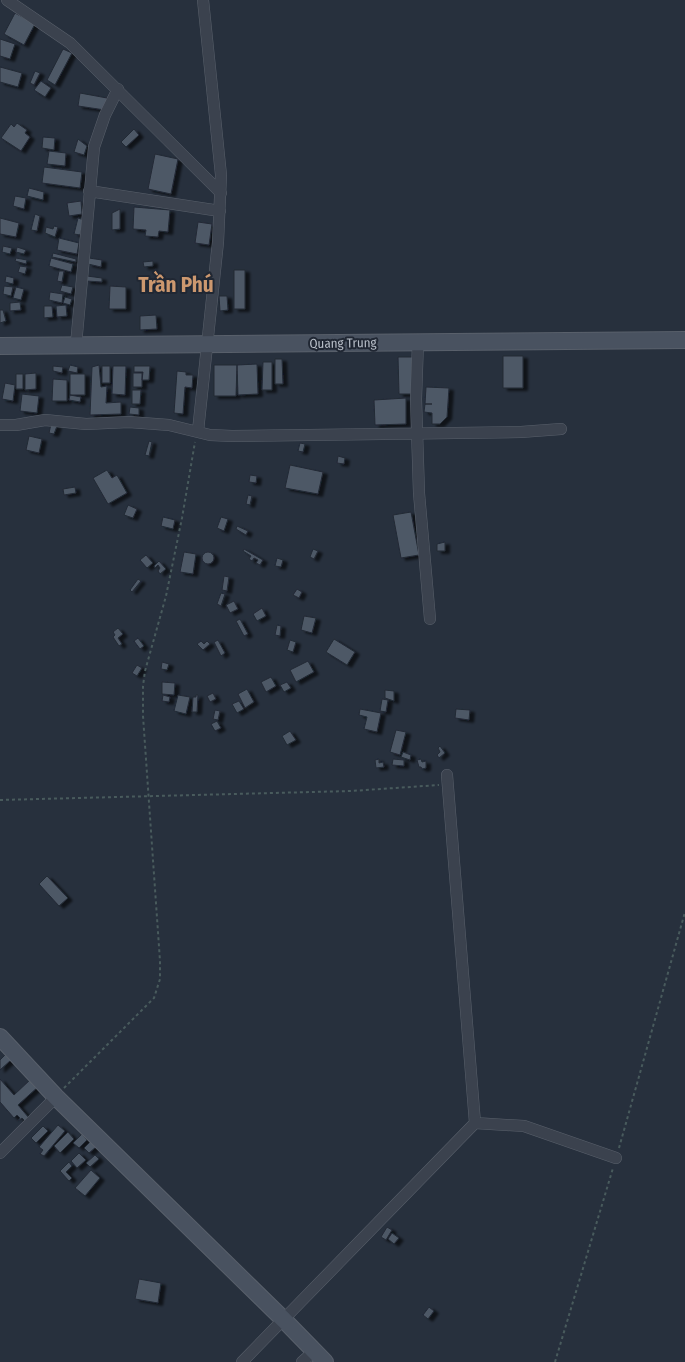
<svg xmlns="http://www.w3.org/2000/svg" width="685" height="1362" font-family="'Fira Sans Condensed',sans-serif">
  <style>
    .building { fill: #4e5866; stroke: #222935; filter: url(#shadow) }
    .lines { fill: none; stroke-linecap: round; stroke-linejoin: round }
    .street-casing { stroke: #59606b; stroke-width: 12 }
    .secondary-casing { stroke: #59606b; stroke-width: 18 }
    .path { stroke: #495b5d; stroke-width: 2; stroke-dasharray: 3 3; stroke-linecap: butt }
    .street { stroke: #3b424e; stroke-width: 11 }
    .secondary { stroke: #495260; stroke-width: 16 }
    .labels { text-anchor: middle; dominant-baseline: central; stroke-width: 4; stroke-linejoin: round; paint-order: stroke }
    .street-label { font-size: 13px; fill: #b7bec8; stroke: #202733 }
    .town-label { font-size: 21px; font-weight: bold; fill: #cc986f; stroke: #202733 }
  </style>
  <defs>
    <filter id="shadow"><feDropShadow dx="4.5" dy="2.5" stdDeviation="1" flood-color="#0009"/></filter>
  </defs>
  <rect width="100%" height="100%" fill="#27303d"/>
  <path class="building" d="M15 13 35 24 24 45 4 34Z
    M0 39 15 44 10 59 0 56Z
    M63 49 72 53 55 85 47 80Z
    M0 67 22 73 18 87 0 82Z
    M35 71 40 73 34 85 30 83Z
    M41 81 51 88 45 97 34 90Z
    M80 93 107 98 105 110 78 106Z
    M17 123 27 130 25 133 30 137 21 151 1 138 11 124 14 127Z
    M134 129 139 135 126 147 121 142Z
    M43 137 55 138 54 150 42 148Z
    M78 139 87 146 84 155 74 152Z
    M49 151 66 153 65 166 47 164Z
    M155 154 178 159 171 194 148 189Z
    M44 167 82 172 80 188 42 183Z
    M29 188 44 192 43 200 27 196Z
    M15 196 26 198 24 209 13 206Z
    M81 201 82 214 69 216 67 203Z
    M134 207 170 210 168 232 159 231 158 237 145 236 146 230 133 229Z
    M120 209V229L112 230V213Z
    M35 214 40 216 37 231 31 230Z
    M0 218 19 223 16 237 0 234Z
    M78 218 84 220 80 235 74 234Z
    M198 222 212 224 209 245 195 243Z
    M54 226 58 227 55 237 45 233 46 227 53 229Z
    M59 238 79 243 77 254 57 250Z
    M3 246 12 248 10 254 2 252Z
    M17 247 26 250 24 254 16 252Z
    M53 253 76 259V262L52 257Z
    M16 258 27 260 26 264 15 261Z
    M51 258 73 264 71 272 49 266Z
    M89 258 102 260 101 267 88 264Z
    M153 261V266L144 267 143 262Z
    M20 266 27 267 25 274 18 272Z
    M234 270H245V309H234Z
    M59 271H64L62 282 57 281Z
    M6 276 14 278 13 284 5 282Z
    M87 276 102 278V282L86 281Z
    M62 285 73 287 71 294 60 291Z
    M4 286 13 287 11 296 3 294Z
    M110 286 126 287V309H109Z
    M16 287 24 289 21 300 13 298Z
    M50 292 63 294 62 303 49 300Z
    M219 296H227L228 310 220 311Z
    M65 297 72 299 70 305 63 303Z
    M20 302 21 310 10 311V303Z
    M66 305 67 316 57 317 56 306Z
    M44 306H52L53 317 44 318Z
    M0 310H3L6 321 0 323Z
    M156 315 157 329 140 330V316Z
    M503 356H523V388H503Z
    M398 357H413V394H399Z
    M275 359H282L283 384H275Z
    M263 362H272V390H262Z
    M257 364 258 394 238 395 237 365Z
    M70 365 78 367 77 373 68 371Z
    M99 365 101 387 107 386 106 403 121 402V414L90 415 92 367Z
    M214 365H237L236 396H214Z
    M53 366 63 367 62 373 53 371Z
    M102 366H110V383H102Z
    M113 366H126L125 395 112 394Z
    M134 366H150L149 380H142L143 372H134Z
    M177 371 186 372V375H193L192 388 185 387 183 414 174 413Z
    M36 373V389L25 390V374Z
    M133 373H142V387H133Z
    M16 374H23V389H16Z
    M70 374H85V395H70Z
    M53 379 67 380V401H52Z
    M5 383 15 385 13 401 2 399Z
    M426 387 449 388 447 417 440 424H432V413L424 412 425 404H432H425Z
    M132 390H141L140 404H132Z
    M22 394 39 396 37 413 20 411Z
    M70 395 81 397 80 402 69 400Z
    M406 398V424L375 425 374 400Z
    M130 407 139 408V415L129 414Z
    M51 424 57 426 54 434 49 433Z
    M29 436 42 439 39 453 26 450Z
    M149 441 152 442 149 456 145 455Z
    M300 443 305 444 303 452 298 451Z
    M338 456 345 458 344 464 337 463Z
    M290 465 323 472 318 494 285 488Z
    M107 470 112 478 117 475 127 493 108 504 93 478Z
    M250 475 257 476 256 483 249 482Z
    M75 487 76 493 64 495 63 489Z
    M248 495 252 496 250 505 246 504Z
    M128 505 137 509 133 518 124 515Z
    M411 512 419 555 401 558 393 515Z
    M163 517 175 520 173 529 161 526Z
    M221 517 228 519 224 531 217 528Z
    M237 526 248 531 246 535 236 529Z
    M445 542V551H437V544Z
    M244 549 263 560 260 565 256 563 258 560 254 558 252 561 249 559 251 556 243 551Z
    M313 549 318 551 314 559 310 557Z
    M184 552 196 554 193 574 180 572Z
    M202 558a6 6 0 1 1 12 0a6 6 0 1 1-12 0Z
    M146 555 153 563 147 568 140 560Z
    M277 558 283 560 281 567 275 566Z
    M159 561 166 569 160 574 158 571 160 568 158 565 155 568 154 566Z
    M224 576 229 577 227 591 222 590Z
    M138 579 141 581 132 592 130 590Z
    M297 589 302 592 299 598 293 595Z
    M221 593 225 594 221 606 217 604Z
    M234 601 238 609 230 613 226 605Z
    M262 608 266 616 257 621 253 614Z
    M304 616 316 618 312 633 301 630Z
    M240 619 248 634 244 636 236 621Z
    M277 625 281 626 280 636 275 635Z
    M118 628 123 634 118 638 122 644 119 646 113 637 115 635 113 632Z
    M138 638 144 646 140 649 134 641Z
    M334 639 355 652 347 665 326 652Z
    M218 640 225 653 221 656 214 642Z
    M290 640 296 642 293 652 287 650Z
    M201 641 204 644 207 641 210 644 203 650 197 644Z
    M308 661 314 672 296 682 290 670Z
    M162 662 169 664 167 670 161 669Z
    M137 665 142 668 137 676 132 673Z
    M271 677 276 686 266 692 261 682Z
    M162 682 175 683 174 695 162 694Z
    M287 682 291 688 284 692 280 685Z
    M247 689 254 702 245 708 238 694Z
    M385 690 394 691V701L385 698Z
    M213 693 216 699 210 702 207 696Z
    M163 695 170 697 169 702 162 701Z
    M178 695 190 697 186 714 174 711Z
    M196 695H198L197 712H192L193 697H196Z
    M382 699 388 700 386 712 380 711Z
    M239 701 244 709 237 713 232 704Z
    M360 709 381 713 377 732 364 729 367 717 359 715Z
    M456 709 470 710 469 720 455 718Z
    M215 710 220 711 218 720 213 719Z
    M217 721 221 728 215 731 211 724Z
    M396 730 406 732 400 755 390 752Z
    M290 731 296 740 287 745 282 736Z
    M440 746 445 753 439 758 437 755 440 752 438 748Z
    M403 752 411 755 410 760 401 757Z
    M379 759V763L383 762 384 767 376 768 375 760Z
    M393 759 404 760V766L392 765Z
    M421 759 422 762 426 761V768L422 769 421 767H419L417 760Z
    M47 876 68 898 59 906 39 884Z
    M6 1054 11 1060 0 1070V1060Z
    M32 1078 39 1086 18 1105 29 1118 25 1121 22 1118 18 1121 20 1118 17 1115 14 1118 0 1102V1079L14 1095Z
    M58 1125 65 1131 44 1156 40 1154 43 1150 39 1147Z
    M43 1126 48 1131 36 1143 31 1138Z
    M68 1132 74 1139 60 1153 54 1146Z
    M82 1134 87 1140 79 1148 73 1143Z
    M91 1141 96 1147 89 1153 84 1148Z
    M79 1153 86 1160 77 1168 71 1161Z
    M95 1155 99 1159 90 1167 86 1163Z
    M69 1162 72 1166 66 1172 72 1178 69 1181 60 1171Z
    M91 1170 100 1178 85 1196 75 1188Z
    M387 1227 392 1230 386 1240 381 1237Z
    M392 1233 399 1238 394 1244 388 1239Z
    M139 1279 161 1283 158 1303 135 1299Z
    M429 1307 434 1311 428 1319 423 1315Z"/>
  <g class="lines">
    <defs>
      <path id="street" d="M7 0 70 43 221 193
        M89 191 220 211
        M418 342 416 399 419 493 430 619
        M76 345 94 147 105 115 118 89
        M0 425H16L45 420 86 424 129 422 169 425 210 435 232 436 521 432 561 429
        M198 431 218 242 221 175 203 0
        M475 1123 524 1126 616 1158
        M0 1153 56 1097
        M242 1362 475 1123 447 775
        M302 1362 313 1352"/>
      <path id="secondary" d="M0 346 685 340
        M0 1037 56 1097 284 1320 325 1362"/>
    </defs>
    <use href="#street" class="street-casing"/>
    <use href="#secondary" class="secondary-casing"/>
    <path class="path" d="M0 800 351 791 439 785
      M64 1088 154 998 160 979V961L143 716V686L145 671 166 596 182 518 195 442
      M619 1148 685 912
      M555 1362 613 1168"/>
    <use href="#street" class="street"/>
    <use href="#secondary" class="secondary"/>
  </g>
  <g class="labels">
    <g class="street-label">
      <text transform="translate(343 343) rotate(-1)">Quang Trung</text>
    </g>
    <g class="town-label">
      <text x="176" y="285">Trần Phú</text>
    </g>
  </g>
</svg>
